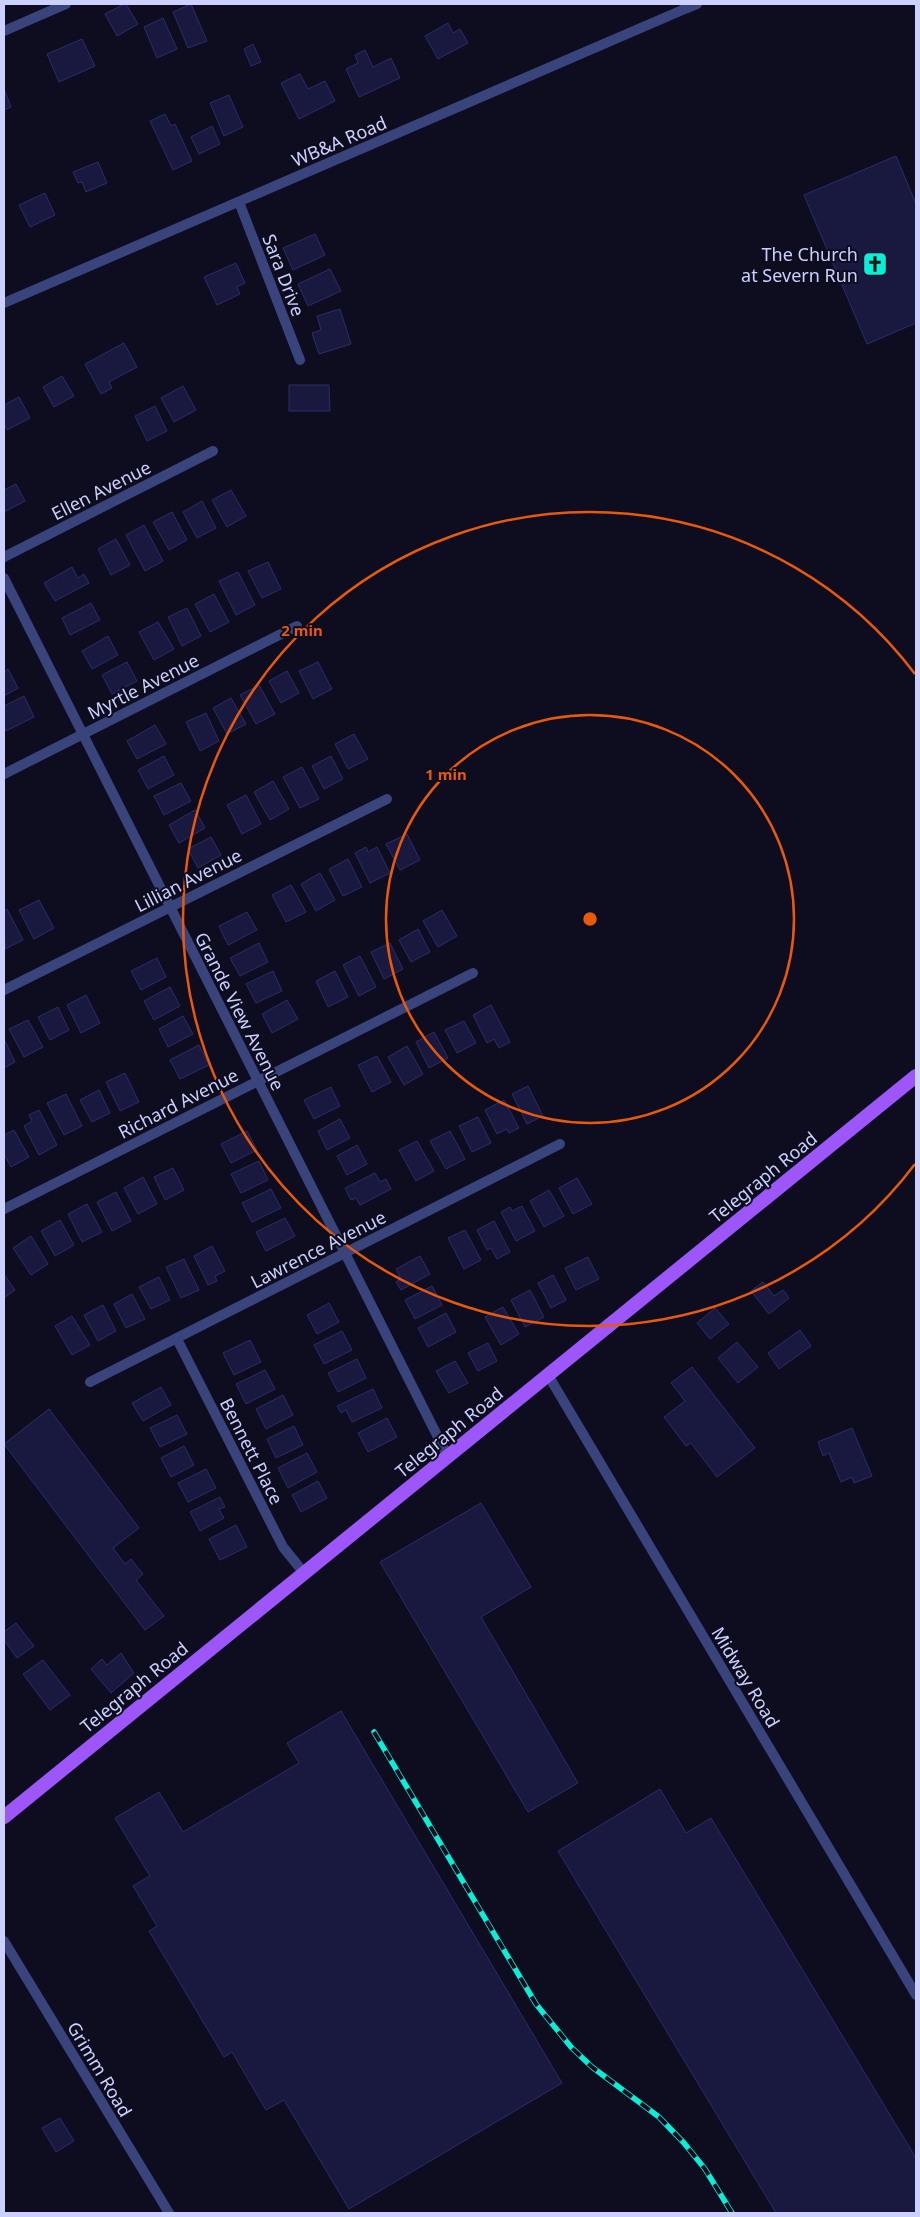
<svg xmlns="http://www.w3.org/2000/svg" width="920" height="2217" font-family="'Noto Sans',sans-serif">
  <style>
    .building { fill: #19193f; stroke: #2c2c6a }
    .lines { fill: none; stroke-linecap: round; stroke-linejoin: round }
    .minor { stroke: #39447c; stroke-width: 10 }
    .tertiary { stroke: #39447c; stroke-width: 10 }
    .primary { stroke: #9c56fa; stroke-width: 14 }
    .rail-casing { stroke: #07efd7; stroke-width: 5.5 }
    .rail { stroke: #0d0d1f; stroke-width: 4; stroke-dasharray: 11; stroke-linecap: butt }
    .ring { fill: none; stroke: #e8590c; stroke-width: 2.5 }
    .labels { text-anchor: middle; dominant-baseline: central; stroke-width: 4; stroke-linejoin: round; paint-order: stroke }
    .street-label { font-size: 18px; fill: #ccd0fe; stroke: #0d0d1f }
    .poi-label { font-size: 18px; fill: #ccd0fe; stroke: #0d0d1f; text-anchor: end }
    .centre { fill: #e8590c; stroke: #0d0d1f; stroke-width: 2.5 }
    .ring-label { font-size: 15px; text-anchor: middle; font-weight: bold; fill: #e8590c; stroke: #0d0d1f; stroke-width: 4; stroke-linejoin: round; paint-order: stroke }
  </style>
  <rect width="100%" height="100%" fill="#0d0d1f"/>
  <path class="building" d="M124 4H126L138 24 117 36 105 14Z
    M191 4 207 41 188 48 173 12Z
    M163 18 177 49 157 58 144 27Z
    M448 23 453 33 460 29 468 43 438 59 425 36Z
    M82 39 95 66 59 82 47 54Z
    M253 44 261 62 251 66 244 49Z
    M365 50 373 67 391 58 400 78 359 97 346 69 358 63 355 55Z
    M300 74 308 89 325 81 335 101 299 119 281 83Z
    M4 89 11 107 4 110Z
    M229 95 243 127 224 136 210 103Z
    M165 114 171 126 175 124 192 161 173 170 150 121Z
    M212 126 220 144 199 154 191 137Z
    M896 156 916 204V323L867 344 804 195Z
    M98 162 107 183 86 192 82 182 78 183 73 172Z
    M45 193 55 215 30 227 19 205Z
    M315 234 325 255 293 270 283 248Z
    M236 263 245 283 237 287 240 294 217 305 204 277Z
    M330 269 341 291 308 306 298 284Z
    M340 309 351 344 319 354 312 333 321 330 317 316Z
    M124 343 137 367 109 382 112 388 101 394 85 364Z
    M62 376 74 396 54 407 43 387Z
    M289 385H329L330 411H289Z
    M183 386 196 410 174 422 161 398Z
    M19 397 30 418 7 430 4 423V405Z
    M155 406 167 431 147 441 135 416Z
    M16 484 25 501 4 512V490Z
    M231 490 246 516 227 527 212 500Z
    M202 501 216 528 197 538 183 512Z
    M172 512 187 540 169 550 153 522Z
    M144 525 163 561 145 571 126 535Z
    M116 539 130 565 111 575 98 549Z
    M268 562 281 589 262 598 248 571Z
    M72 567 78 578 84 574 89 583 55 601 44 583Z
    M238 572 255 605 236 615 219 581Z
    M214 594 229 622 210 632 195 604Z
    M91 603 100 620 70 635 62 618Z
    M187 608 201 636 182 646 168 617Z
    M158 622 174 649 154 660 139 632Z
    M108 636 118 655 92 669 82 651Z
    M127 662 137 681 112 694 102 675Z
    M318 662 332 689 313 699 299 671Z
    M8 669 18 688 4 696V672Z
    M287 671 299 693 281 703 269 681Z
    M259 685 275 714 256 724 240 695Z
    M24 696 34 717 6 731 4 727V706Z
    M231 698 246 724 227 734 213 708Z
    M206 713 219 741 200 751 186 722Z
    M155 725 166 744 137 759 127 741Z
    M354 734 368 759 348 769 335 744Z
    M164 756 174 775 148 789 138 770Z
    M331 756 343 779 324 789 312 766Z
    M302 767 319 799 300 808 283 777Z
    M273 781 289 809 270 820 254 792Z
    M181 783 191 801 164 815 154 796Z
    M246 795 261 824 242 834 227 805Z
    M195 810 205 828 179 843 169 825Z
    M407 834 420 860 400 870 386 844Z
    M211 837 221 855 198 868 188 849Z
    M366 847 368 852 377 847 390 873 370 883 355 853Z
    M348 859 362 887 343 896 329 869Z
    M320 873 335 900 316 911 301 884Z
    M291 885 306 912 286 922 272 895Z
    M39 900 54 928 34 939 19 910Z
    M7 909 23 940 5 949 4 911Z
    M442 910 457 936 438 947 423 921Z
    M247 912 257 930 228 945 219 926Z
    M418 929 430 952 411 962 399 940Z
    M259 943 268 962 240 976 230 958Z
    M390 943 403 969 384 979 371 952Z
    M360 956 376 987 359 996 343 965Z
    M157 958 166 977 141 990 131 971Z
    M273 971 282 991 256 1003 246 984Z
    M335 971 348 997 328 1007 316 981Z
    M170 987 180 1006 154 1020 144 1001Z
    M86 995 100 1023 81 1033 67 1005Z
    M287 1000 298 1019 272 1033 262 1014Z
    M491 1005 510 1042 499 1048 494 1039 487 1043 473 1015Z
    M58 1007 69 1030 50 1040 38 1017Z
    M183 1016 193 1034 168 1047 159 1029Z
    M28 1020 43 1047 24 1057 9 1029Z
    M464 1021 476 1043 457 1053 445 1030Z
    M434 1032 448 1058 429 1068 416 1042Z
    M4 1039 15 1062 4 1068Z
    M199 1045 209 1065 180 1079 170 1060Z
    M407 1046 423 1074 404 1085 388 1057Z
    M377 1056 391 1082 372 1092 358 1065Z
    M125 1073 139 1102 120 1111 106 1082Z
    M528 1086 543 1116 527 1124 512 1094Z
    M331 1087 340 1106 314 1119 304 1100Z
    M99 1090 110 1113 92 1122 80 1100Z
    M66 1094 82 1126 64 1135 47 1103Z
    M504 1100 519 1128 509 1133 507 1129 497 1134 485 1110Z
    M39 1110 57 1145 39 1155 24 1126 32 1121 29 1115Z
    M478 1117 491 1143 472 1152 459 1126Z
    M340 1119 350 1138 327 1150 318 1131Z
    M14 1130 29 1157 11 1167 4 1154V1135Z
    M247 1131 257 1150 231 1163 221 1144Z
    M450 1131 465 1159 446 1169 430 1141Z
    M417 1141 434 1171 416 1181 399 1150Z
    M357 1145 367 1164 347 1175 337 1156Z
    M259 1161 268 1180 241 1193 231 1174Z
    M173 1168 184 1190 165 1200 154 1177Z
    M375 1173 380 1182 386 1179 391 1189 360 1205 356 1198 351 1200 345 1188Z
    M143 1177 157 1204 138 1214 124 1188Z
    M577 1178 592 1204 573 1214 559 1188Z
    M271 1189 281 1208 252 1222 242 1203Z
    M549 1190 564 1216 544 1227 530 1201Z
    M116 1192 131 1221 112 1231 97 1202Z
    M87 1204 102 1232 82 1242 68 1214Z
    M522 1206 535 1231 516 1241 501 1212 510 1207 512 1211Z
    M285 1218 295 1236 266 1251 256 1232Z
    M60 1220 74 1245 55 1256 41 1231Z
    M494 1221 510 1252 497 1259 491 1248 487 1250 477 1230Z
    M465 1230 481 1260 464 1269 448 1238Z
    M31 1236 48 1264 31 1275 13 1248Z
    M212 1246 225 1271 215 1276 217 1281 208 1285 194 1256Z
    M420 1256 430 1274 401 1290 396 1282 401 1279 396 1269Z
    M588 1257 599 1279 576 1290 565 1268Z
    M184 1259 199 1290 181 1298 166 1267Z
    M4 1274 15 1290 4 1298Z
    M553 1275 566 1300 551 1308 538 1283Z
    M159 1277 170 1300 151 1309 139 1287Z
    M763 1282 774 1296 783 1290 789 1298 769 1314 751 1291Z
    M432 1286 442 1305 415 1319 405 1300Z
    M530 1290 544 1317 525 1327 511 1300Z
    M132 1294 145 1319 126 1328 114 1304Z
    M329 1303 339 1322 317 1334 307 1315Z
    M103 1305 116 1331 98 1341 84 1315Z
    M503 1307 519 1334 501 1345 485 1317Z
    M715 1308 729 1324 710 1339 697 1323Z
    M446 1313 456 1332 428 1347 418 1328Z
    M72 1316 90 1345 72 1355 55 1326Z
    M800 1330 811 1346 779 1369 768 1353Z
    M342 1331 352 1350 324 1364 314 1345Z
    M250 1340 261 1362 234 1375 223 1353Z
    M737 1342 758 1367 738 1383 718 1358Z
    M488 1343 497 1361 478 1371 468 1353Z
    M357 1359 366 1378 338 1392 328 1373Z
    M455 1361 468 1383 449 1393 436 1371Z
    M692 1367 755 1448 717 1477 691 1443 686 1446 664 1417 685 1401 671 1383Z
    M265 1370 275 1389 246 1404 236 1384Z
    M161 1387 171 1405 143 1421 132 1403Z
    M373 1389 382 1408 352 1422 346 1410 341 1413 337 1406Z
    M283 1395 293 1415 266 1429 256 1409Z
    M49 1409 139 1528 113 1548 125 1564 131 1559 143 1574 136 1580 164 1616 145 1630 4 1444Z
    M177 1415 187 1434 160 1447 150 1428Z
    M387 1418 397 1437 368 1452 358 1433Z
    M294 1426 303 1445 276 1458 267 1439Z
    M852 1428 872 1476 854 1483 852 1477 841 1482 829 1453 823 1456 818 1442Z
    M184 1446 194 1465 171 1477 161 1458Z
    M307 1453 317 1472 288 1488 278 1468Z
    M206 1469 216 1488 188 1502 178 1483Z
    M318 1481 327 1498 301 1512 292 1495Z
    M220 1497 225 1507 219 1509 224 1518 200 1531 190 1512Z
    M481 1503 531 1587 481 1617 578 1783 528 1812 380 1562Z
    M236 1525 247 1547 220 1560 209 1539Z
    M16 1623 34 1646 17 1658 4 1640V1632Z
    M121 1653 134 1673 111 1693 91 1669 102 1659 107 1665Z
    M43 1660 70 1695 50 1710 23 1674Z
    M341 1711 562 2083 349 2209 284 2100 266 2110 232 2052 224 2057 149 1931 157 1926 133 1886 150 1876 115 1818 159 1792 183 1832 299 1763 287 1743Z
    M660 1789 686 1833 711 1818 916 2158V2213H776L558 1851Z
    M60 2118 74 2141 56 2152 42 2128Z"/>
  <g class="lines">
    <path class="minor" d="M687 8 697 4
      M4 31 66 4
      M239 202 300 360
      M4 557 213 451
      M4 578 448 1457
      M4 774 297 626
      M4 990 387 799
      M4 1209 473 973
      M177 1339 283 1547 304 1573
      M548 1375 916 1995
      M90 1382 560 1144
      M4 1941 169 2213"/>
    <path class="tertiary" d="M4 303 687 8 685 4"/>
    <path class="primary" d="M4 1817 916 1076"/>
    <defs>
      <path id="rail" d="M374 1732 536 2004 571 2047 592 2067 659 2117 684 2143 705 2169 732 2213"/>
    </defs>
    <use href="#rail" class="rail-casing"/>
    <use href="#rail" class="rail"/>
  </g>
  <g class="ring">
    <circle cx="590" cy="919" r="204"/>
    <path d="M915 1164A407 407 0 1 1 915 674"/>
  </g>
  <defs>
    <symbol id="church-square" viewBox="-11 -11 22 22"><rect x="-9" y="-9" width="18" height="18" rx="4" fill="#07efd7" stroke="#0d0d1f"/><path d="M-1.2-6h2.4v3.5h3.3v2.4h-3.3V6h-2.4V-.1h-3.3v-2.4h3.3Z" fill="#111"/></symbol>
  </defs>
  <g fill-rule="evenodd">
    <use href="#church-square" x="861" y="250" width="28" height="28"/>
  </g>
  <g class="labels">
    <g class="street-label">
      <text transform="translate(339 141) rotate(-23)">WB&amp;A Road</text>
      <text transform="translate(284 275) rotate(69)">Sara Drive</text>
      <text transform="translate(101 490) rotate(-27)">Ellen Avenue</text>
      <text transform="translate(143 686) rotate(-27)">Myrtle Avenue</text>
      <text transform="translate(188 880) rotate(-27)">Lillian Avenue</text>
      <text transform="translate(240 1011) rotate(63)">Grande View Avenue</text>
      <text transform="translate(178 1103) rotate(-27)">Richard Avenue</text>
      <text transform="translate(763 1177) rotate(-39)">Telegraph Road</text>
      <text transform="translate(318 1249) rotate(-27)">Lawrence Avenue</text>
      <text transform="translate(449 1432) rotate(-39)">Telegraph Road</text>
      <text transform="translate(252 1451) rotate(63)">Bennett Place</text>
      <text transform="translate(746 1677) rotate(59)">Midway Road</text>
      <text transform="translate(134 1687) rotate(-39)">Telegraph Road</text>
      <text transform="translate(100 2069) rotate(59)">Grimm Road</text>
    </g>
    <g class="poi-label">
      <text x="858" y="254">The Church<tspan x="858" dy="21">at Severn Run</tspan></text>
    </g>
  </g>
  <circle cx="590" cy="919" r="8" class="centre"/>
  <g class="ring-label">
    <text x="302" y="636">2 min</text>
    <text x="446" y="780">1 min</text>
  </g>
  <rect width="920" height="2217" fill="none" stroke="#ccd0fe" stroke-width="10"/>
</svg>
